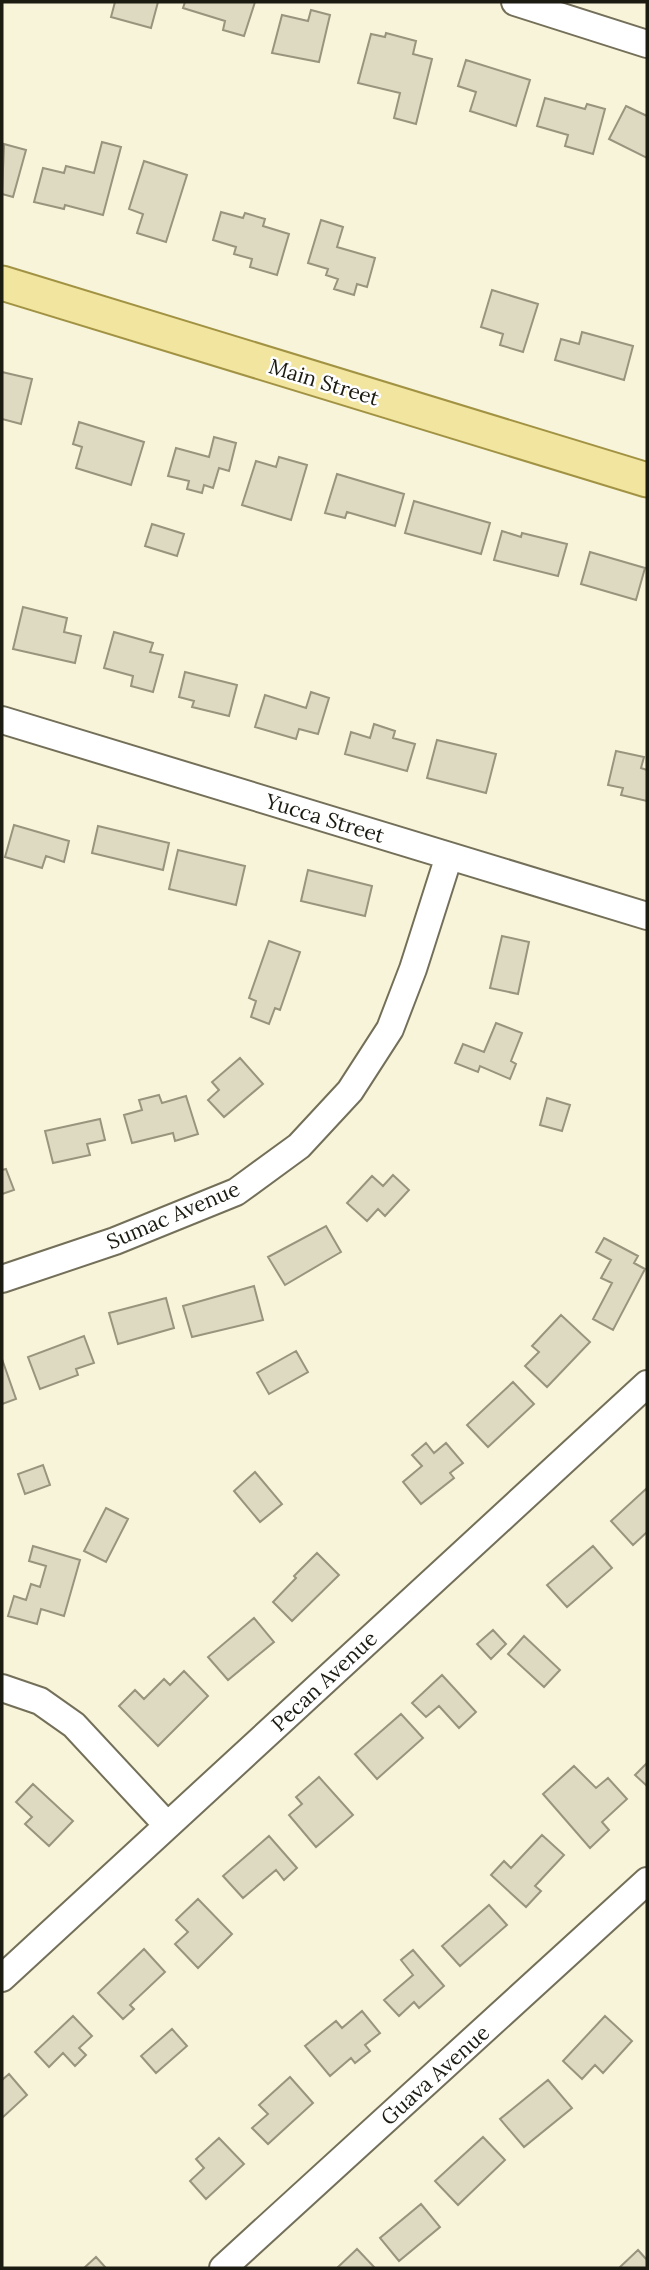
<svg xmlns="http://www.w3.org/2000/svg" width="649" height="2270" font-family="Lora,serif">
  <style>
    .building { fill: #dedac1; stroke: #98947d; stroke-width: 2 }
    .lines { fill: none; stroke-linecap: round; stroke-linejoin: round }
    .minor-casing { stroke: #736f59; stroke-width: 30 }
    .major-casing { stroke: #a29344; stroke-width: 37 }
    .minor { stroke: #fff; stroke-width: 26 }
    .major { stroke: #f2e59f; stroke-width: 33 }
    .labels { text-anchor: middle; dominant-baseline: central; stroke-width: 5; stroke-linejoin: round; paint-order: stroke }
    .street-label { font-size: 21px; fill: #1c1b12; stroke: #fff }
  </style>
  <rect width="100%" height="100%" fill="#f8f4da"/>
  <path class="building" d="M115 2H158L151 28 111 17Z
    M185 2H255L244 36 223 30 225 21 183 8Z
    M311 10 330 15 319 62 272 53 282 15 308 21Z
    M386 33 416 41 413 54 432 59 416 124 394 118 400 93 358 83 371 34 385 37Z
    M466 60 530 80 516 126 470 111 476 92 458 86Z
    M545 98 585 109 587 104 605 109 593 154 565 146 568 135 537 126Z
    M626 106 647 116V158L609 139Z
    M102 142 121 147 103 215 65 205 64 209 34 202 43 168 64 173 66 166 94 173Z
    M4 144 26 150 13 197 2 194Z
    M144 161 187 175 166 242 137 233 143 214 129 209Z
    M221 212 243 218 245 213 265 219 263 226 289 234 277 275 250 267 252 259 234 254 236 247 213 240Z
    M321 220 343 227 337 247 375 258 367 287 357 284 354 295 334 289 338 279 326 275 328 269 308 263Z
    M492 290 538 304 523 352 500 345 503 334 481 327Z
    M582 332 633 346 624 380 555 360 561 339 579 344Z
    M2 372 32 379 21 424 2 419Z
    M79 422 144 442 131 485 76 468 82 447 73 444Z
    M214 437 236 443 229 471 219 468 213 488 204 485 202 493 187 489 189 481 168 476 176 448 209 457Z
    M279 457 307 465 291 520 242 505 256 461 276 467Z
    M337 474 404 494 395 526 347 512 345 518 325 513Z
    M414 501 490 523 481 554 405 533Z
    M152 524 184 534 177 556 145 546Z
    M502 531 521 537 522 533 567 544 558 576 494 560Z
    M590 552 645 568 636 600 581 584Z
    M23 607 67 618 64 632 81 636 75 663 13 649Z
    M114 632 153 643 150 652 163 655 153 692 131 686 133 676 104 668Z
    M185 672 237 685 229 716 192 707 194 701 179 697Z
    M311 692 329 698 318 734 299 729 296 739 255 727 265 695 306 708Z
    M374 724 395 731 393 738 415 744 407 771 345 754 351 732 370 738Z
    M437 740 496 754 486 793 427 778Z
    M616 751 644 757 641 768 647 770V801L621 795 623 788 608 785Z
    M14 825 69 841 64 862 46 856 42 868 5 857Z
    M98 826 169 843 163 870 92 853Z
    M178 850 245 866 236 905 169 889Z
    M308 870 372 886 365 916 301 901Z
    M502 936 529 942 518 994 490 988Z
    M269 941 300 952 280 1010 275 1008 269 1024 251 1017 256 1001 249 998Z
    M496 1023 522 1033 511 1061 516 1064 510 1079 480 1066 478 1072 455 1063 463 1044 484 1052Z
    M240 1058 263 1084 224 1117 208 1100 219 1090 212 1082Z
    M159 1095 162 1103 186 1096 198 1134 175 1141 173 1133 132 1143 124 1115 142 1110 139 1100Z
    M547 1098 570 1105 562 1131 540 1125Z
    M100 1119 105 1140 87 1144 90 1155 53 1163 45 1131Z
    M6 1169 14 1190 2 1194V1170Z
    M393 1175 409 1190 385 1216 378 1209 367 1221 347 1203 372 1176 383 1186Z
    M326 1226 341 1252 285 1285 268 1257Z
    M604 1238 638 1256 634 1263 645 1269 613 1330 593 1319 612 1283 601 1278 611 1260 596 1252Z
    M254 1286 263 1320 192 1337 183 1306Z
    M166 1298 174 1328 118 1344 109 1313Z
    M561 1315 590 1342 547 1387 525 1366 539 1352 532 1346Z
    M84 1336 94 1363 76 1369 78 1375 40 1389 28 1357Z
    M296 1351 308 1372 269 1394 257 1373Z
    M2 1359 16 1399 2 1404Z
    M513 1382 534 1404 488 1447 467 1425Z
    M426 1443 434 1453 446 1443 463 1463 450 1473 454 1478 421 1504 403 1482 422 1466 412 1455Z
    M43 1465 50 1485 25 1494 18 1474Z
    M255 1472 282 1504 260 1522 234 1491Z
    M647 1488V1532L633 1545 611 1521Z
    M106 1508 128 1519 106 1562 84 1551Z
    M33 1546 80 1560 64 1616 41 1609 37 1624 8 1616 14 1596 26 1600 31 1584 40 1587 46 1566 29 1561Z
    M593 1546 612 1568 567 1607 547 1585Z
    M317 1553 339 1575 292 1621 273 1602 296 1578 294 1576Z
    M254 1618 274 1642 228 1680 208 1657Z
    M493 1630 506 1644 491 1659 477 1644Z
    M524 1636 560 1670 544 1687 508 1654Z
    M184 1671 208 1696 158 1746 119 1706 135 1690 144 1699 164 1679 170 1685Z
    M442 1675 476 1712 459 1728 439 1706 426 1717 412 1703Z
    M401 1714 423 1738 377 1779 355 1754Z
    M647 1763V1786L635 1775Z
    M574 1766 596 1788 608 1778 627 1799 602 1822 609 1830 590 1848 543 1794Z
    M319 1777 353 1815 316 1847 289 1815 302 1804 296 1797Z
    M33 1784 73 1821 49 1846 25 1824 32 1817 16 1802Z
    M542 1835 564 1855 535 1886 541 1891 526 1907 491 1875 504 1861 511 1868Z
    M269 1836 297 1868 284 1880 276 1870 243 1898 223 1876Z
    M198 1899 232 1934 198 1968 175 1944 188 1932 176 1920Z
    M489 1905 507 1925 460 1966 442 1946Z
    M144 1949 165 1972 130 2005 134 2009 123 2019 98 1993Z
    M413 1950 444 1986 419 2008 414 2002 399 2016 384 2000 413 1975 401 1960Z
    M362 2011 380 2033 365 2045 370 2051 355 2063 351 2058 330 2076 305 2046 336 2021 342 2028Z
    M73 2016 92 2036 79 2048 86 2055 75 2066 63 2053 49 2067 35 2052Z
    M605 2016 632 2041 603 2073 595 2065 582 2079 563 2061Z
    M172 2029 187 2046 156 2073 141 2056Z
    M9 2074 27 2095 2 2118V2080Z
    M290 2077 313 2103 268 2144 252 2128 268 2114 259 2105Z
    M548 2080 572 2108 524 2147 500 2119Z
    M483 2137 505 2160 458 2205 435 2181Z
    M219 2138 244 2164 206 2199 190 2181 204 2168 196 2159Z
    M421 2204 440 2227 399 2261 380 2238Z
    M357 2249 375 2268H337Z
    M638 2250 647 2260V2268H619Z
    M96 2257 106 2268H84Z"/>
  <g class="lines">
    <defs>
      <path id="minor" d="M515 2 647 44
        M2 720 647 916
        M2 1279 115 1241 236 1192 299 1146 350 1091 390 1029 413 969 449 856
        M2 1688 40 1701 74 1725 167 1825
        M2 1978 647 1384
        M223 2268 647 1881"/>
      <path id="major" d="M2 283 647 480"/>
    </defs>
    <use href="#minor" class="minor-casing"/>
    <use href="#major" class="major-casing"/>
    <use href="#minor" class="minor"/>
    <use href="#major" class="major"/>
  </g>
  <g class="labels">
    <g class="street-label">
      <text transform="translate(324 382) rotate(17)">Main Street</text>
      <text transform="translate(325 818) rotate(17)">Yucca Street</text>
      <text transform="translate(173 1215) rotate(-23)">Sumac Avenue</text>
      <text transform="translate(324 1681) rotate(-43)">Pecan Avenue</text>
      <text transform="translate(435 2075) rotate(-42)">Guava Avenue</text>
    </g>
  </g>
  <rect width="649" height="2270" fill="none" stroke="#1c1b12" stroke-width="7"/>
</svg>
